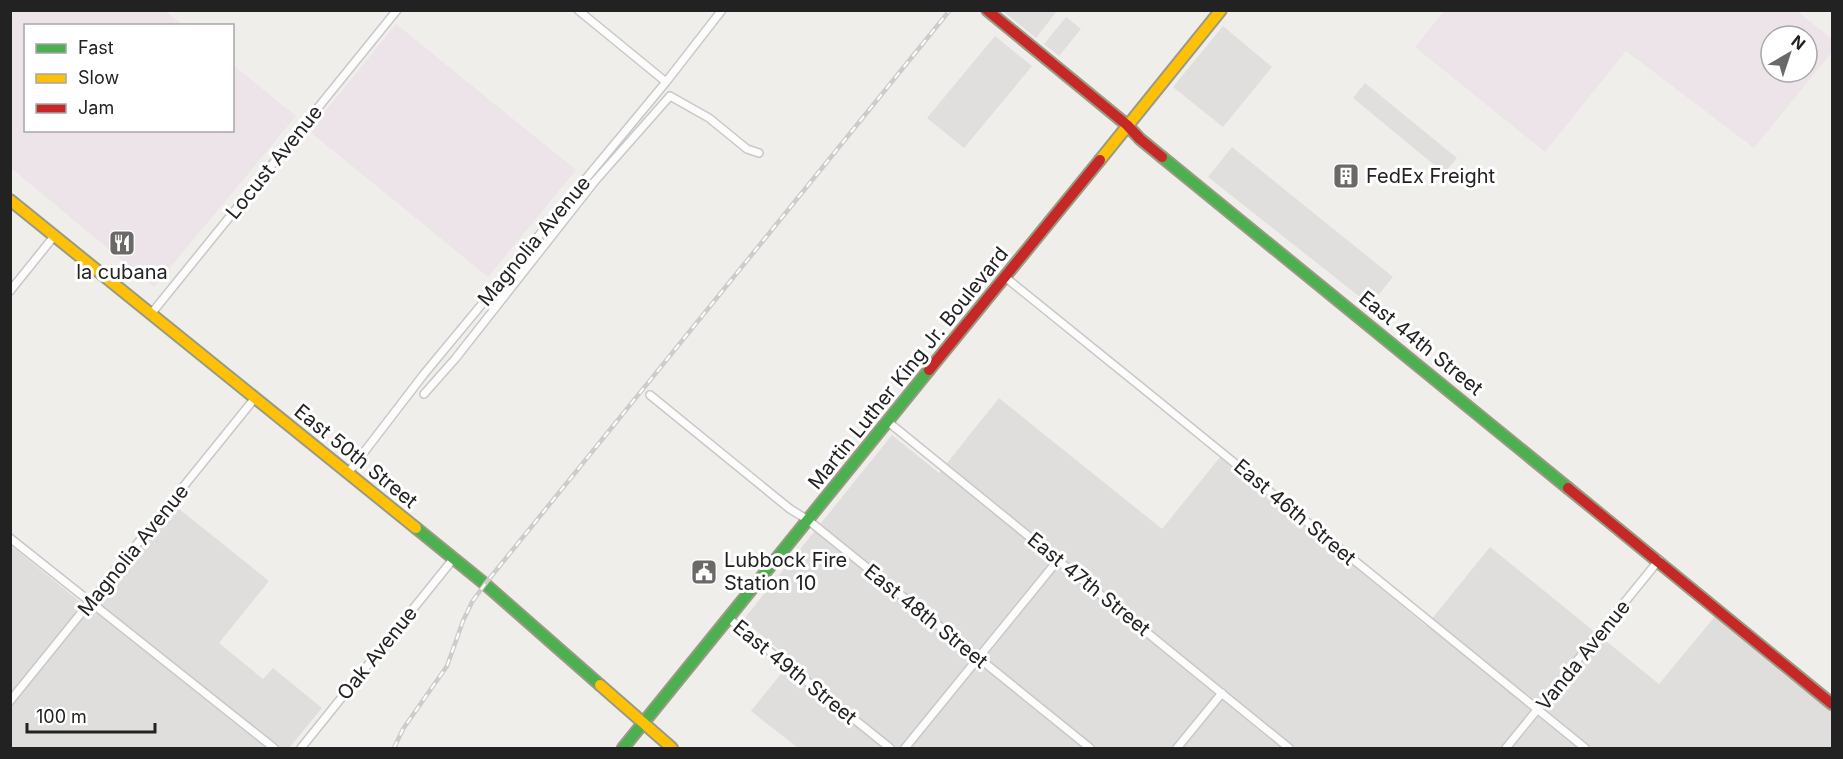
<svg xmlns="http://www.w3.org/2000/svg" width="1843" height="759" font-family="Inter,sans-serif">
  <style>
    .residential { fill: #dfdedc }
    .industrial { fill: #ede4e9; fill-rule: evenodd }
    .parking { fill: #e0dfde }
    .lines { fill: none; stroke-linecap: round; stroke-linejoin: round }
    .street-casing { stroke: #c9c8c7; stroke-width: 10 }
    .fast-casing { stroke: #999a82; stroke-width: 14 }
    .slow-casing { stroke: #999a82; stroke-width: 14 }
    .jam-casing { stroke: #999a82; stroke-width: 14 }
    .street { stroke: #fdfcfc; stroke-width: 7 }
    .fast { stroke: #4caf50; stroke-width: 10 }
    .slow { stroke: #ffc107; stroke-width: 10 }
    .jam { stroke: #c62828; stroke-width: 10 }
    .rail-casing { stroke: #ccc; stroke-width: 4.5 }
    .rail { stroke: #fff; stroke-width: 2; stroke-dasharray: 7; stroke-linecap: butt }
    .labels { text-anchor: middle; dominant-baseline: central; stroke-width: 6; stroke-linejoin: round; paint-order: stroke }
    .street-label { font-size: 20px; fill: #222; stroke: #fff }
    .poi-label { font-size: 20px; fill: #222; stroke: #fff; text-anchor: start }
  </style>
  <rect width="100%" height="100%" fill="#f0eeeb"/>
  <path class="residential" d="M999 398 1162 529 1221 456 1426 626 1490 547 1659 684 1716 615 1832 709V748H798L751 711 792 660 743 620 892 435 939 473Z
    M174 505 269 581 219 643 263 679 273 668 322 708 289 748H11L10 545 89 609Z"/>
  <path class="industrial" d="M10 11H165L183 25 26 26V130H232L233 65 296 116 154 287 11 168Z
    M1444 11H1797L1832 39V52L1754 148 1626 51 1545 152 1415 47ZM1771 36H1807V72H1771Z
    M396 24 576 170 488 277 309 131Z"/>
  <path class="parking" d="M1057 11 1036 38 1003 11 1057 10Z
    M1066 17 1081 29 1059 56 1044 44Z
    M1223 26 1272 67 1223 127 1173 87Z
    M995 36 1032 66 964 148 927 118Z
    M1365 83 1457 158 1444 173 1353 98Z
    M1232 147 1393 277 1370 305 1208 177Z"/>
  <g class="lines">
    <defs>
      <path id="street" d="M578 10 666 82
        M1005 277C1199 433 1391 591 1585 748
        M10 291 55 235
        M151 314 397 10
        M424 394 455 359 595 181 670 96 709 118 747 149 759 153
        M650 395 790 509 808 520 1090 748
        M887 421 1289 748
        M348 473 424 374 666 82 722 10
        M10 538 274 748
        M728 618 890 748
        M10 701 255 398
        M301 748 454 558
        M905 748 1058 560
        M1177 748 1222 693
        M1506 748 1659 560"/>
      <path id="fast" d="M1162 157 1568 488
        M416 528 485 584 600 685
        M623 748 929 370"/>
      <path id="slow" d="M1100 160 1221 10
        M10 200 416 528
        M600 685 672 748"/>
      <path id="jam" d="M987 10 1127 125 1140 139 1162 157
        M929 370 1100 160
        M1568 488 1832 704"/>
    </defs>
    <use href="#street" class="street-casing"/>
    <use href="#fast" class="fast-casing"/>
    <use href="#slow" class="slow-casing"/>
    <use href="#jam" class="jam-casing"/>
    <use href="#street" class="street"/>
    <use href="#fast" class="fast"/>
    <use href="#slow" class="slow"/>
    <use href="#jam" class="jam"/>
    <defs>
      <path id="rail" d="M394 748 403 729 447 666 463 621 472 602 485 584 950 10"/>
    </defs>
    <use href="#rail" class="rail-casing"/>
    <use href="#rail" class="rail"/>
  </g>
  <defs>
    <symbol id="building-square" viewBox="-11 -11 22 22"><rect x="-9" y="-9" width="18" height="18" rx="4" fill="#6a6968" stroke="#fff"/><path d="M-4-6H4V6H1V3H-1V6H-4ZM-2.5-4.3h1.7v1.8h-1.7ZM.8-4.3h1.7v1.8H.8ZM-2.5-1h1.7V.8h-1.7ZM.8-1h1.7V.8H.8Z" fill="#fff"/></symbol>
    <symbol id="restaurant-square" viewBox="-11 -11 22 22"><rect x="-9" y="-9" width="18" height="18" rx="4" fill="#6a6968" stroke="#fff"/><path d="M-5-6h1v4h1v-4h1v4h1v-4h1v5L-1.5 .5V6h-2V.5L-5-1ZM5-6V6H3V1.5H1.5Q1.5-4 5-6Z" fill="#fff"/></symbol>
    <symbol id="civic-square" viewBox="-11 -11 22 22"><rect x="-9" y="-9" width="18" height="18" rx="4" fill="#6a6968" stroke="#fff"/><path d="M-.6-6.5H3V-4.5H.6V-3L4-1V1h2V6H-6V1h2V-1L-.6-3ZM-1.2 2.5V6h2.4V2.5Z" fill="#fff"/></symbol>
  </defs>
  <g fill-rule="evenodd">
    <use href="#building-square" x="1331" y="161" width="30" height="30"/>
    <use href="#restaurant-square" x="107" y="228" width="30" height="30"/>
    <use href="#civic-square" x="689" y="557" width="30" height="30"/>
  </g>
  <g class="labels">
    <g class="street-label">
      <text transform="translate(274 162) rotate(-51)">Locust Avenue</text>
      <text transform="translate(534 241) rotate(-50)">Magnolia Avenue</text>
      <text transform="translate(1421 343) rotate(39)">East 44th Street</text>
      <text transform="translate(908 368) rotate(-51)">Martin Luther King Jr. Boulevard</text>
      <text transform="translate(356 456) rotate(39)">East 50th Street</text>
      <text transform="translate(1295 512) rotate(40)">East 46th Street</text>
      <text transform="translate(133 550) rotate(-51)">Magnolia Avenue</text>
      <text transform="translate(1089 584) rotate(39)">East 47th Street</text>
      <text transform="translate(926 616) rotate(39)">East 48th Street</text>
      <text transform="translate(377 653) rotate(-51)">Oak Avenue</text>
      <text transform="translate(1583 655) rotate(-51)">Vanda Avenue</text>
      <text transform="translate(795 672) rotate(39)">East 49th Street</text>
    </g>
    <g class="poi-label">
      <text x="1366" y="176">FedEx Freight</text>
      <text x="122" y="272" text-anchor="middle">la cubana</text>
      <text x="724" y="560">Lubbock Fire<tspan x="724" dy="23">Station 10</tspan></text>
    </g>
  </g>
  <rect width="1843" height="759" fill="none" stroke="#222222" stroke-width="24"/>
  <rect x="24" y="24" width="210" height="108" fill="#ffffff" stroke="#a7a7a7" stroke-width="1.5"/>
  <rect x="36" y="44" width="30" height="9" fill="#4caf50" stroke="#a7a7a7" stroke-width="1.5"/>
  <text x="78" y="54" font-size="18" fill="#222222">Fast</text>
  <rect x="36" y="74" width="30" height="9" fill="#ffc107" stroke="#a7a7a7" stroke-width="1.5"/>
  <text x="78" y="84" font-size="18" fill="#222222">Slow</text>
  <rect x="36" y="104" width="30" height="9" fill="#c62828" stroke="#a7a7a7" stroke-width="1.5"/>
  <text x="78" y="114" font-size="18" fill="#222222">Jam</text>
  <g transform="translate(1789 54) rotate(39)"><circle r="28" fill="#ffffff" stroke="#a7a7a7" stroke-width="1.5"/>
  <path d="M0-4.5L10 22L0 15L-10 22Z" fill="#6a6968"/>
  <text y="-9" font-size="16" font-weight="bold" text-anchor="middle" fill="#222222">N</text>
  </g>
  <path d="M27 723v9h128v-9" fill="none" stroke="#222222" stroke-width="3"/>
  <text x="36" y="723" font-size="18" fill="#222222" stroke="#ffffff" stroke-width="4.5" paint-order="stroke">100 m</text>
</svg>
